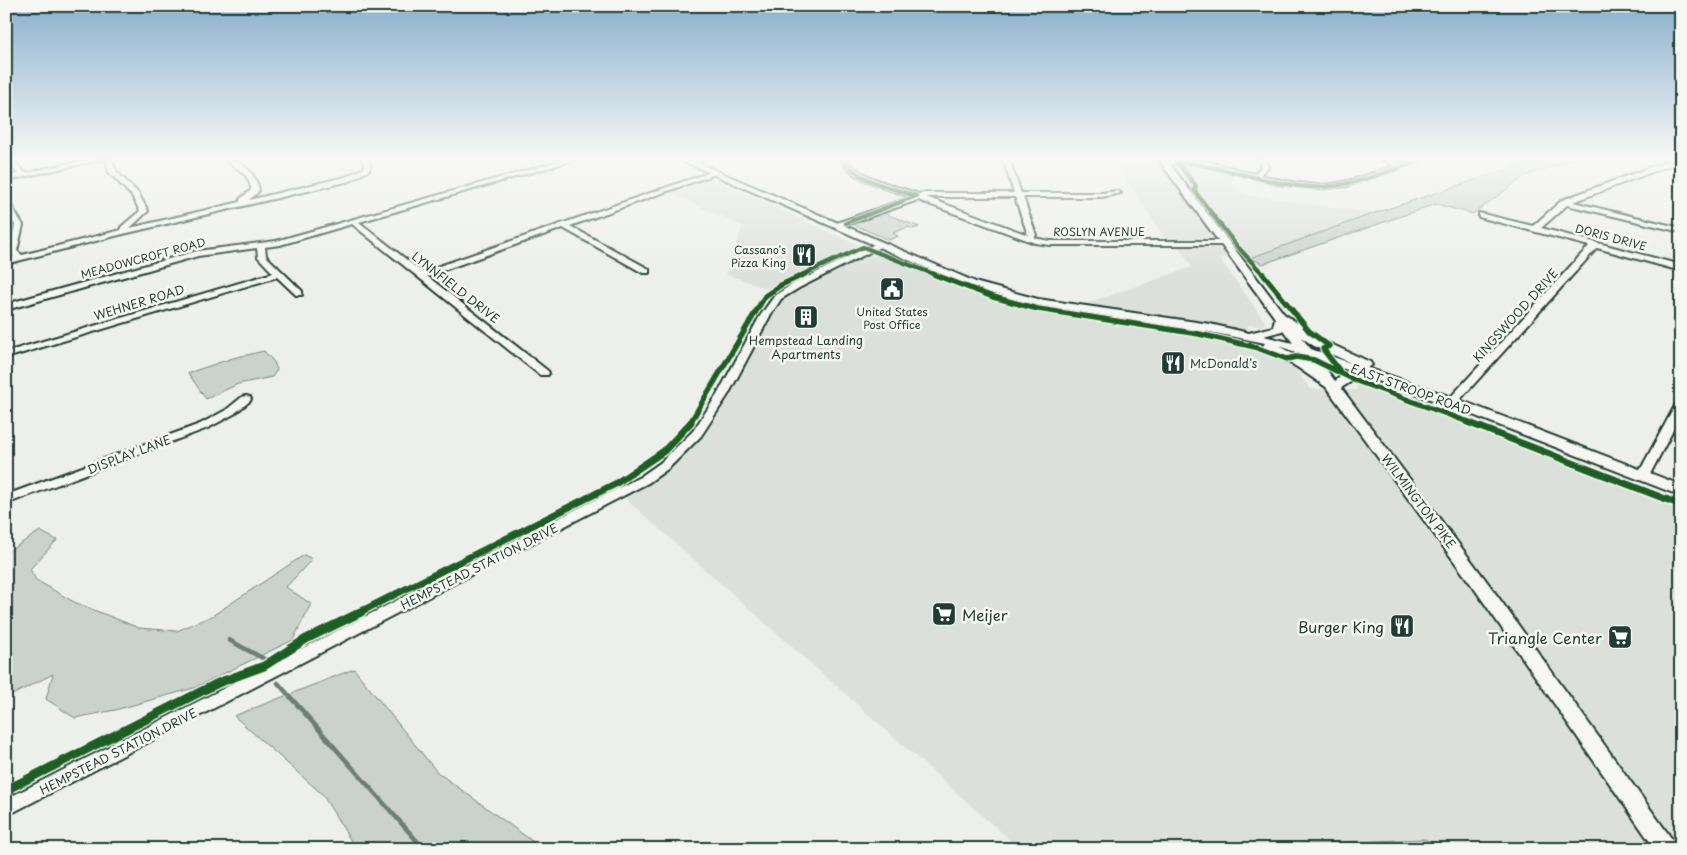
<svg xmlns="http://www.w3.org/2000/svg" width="1687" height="855" font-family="'Playpen Sans',sans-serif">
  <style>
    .built { fill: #dce0db }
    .green { fill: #cbd2cc; stroke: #758880 }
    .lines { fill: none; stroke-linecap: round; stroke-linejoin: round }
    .stream { stroke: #6c7e77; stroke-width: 4.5 }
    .minor-casing { stroke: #1f3d34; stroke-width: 4 }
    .major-casing { stroke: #1f3d34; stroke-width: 4 }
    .minor { fill: #f6f6f2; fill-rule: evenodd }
    .major { fill: #f6f6f2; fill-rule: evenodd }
    .cycleway-far3-casing { stroke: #f6f6f2; stroke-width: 6 }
    .cycleway-far2-casing { stroke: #f6f6f2; stroke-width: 8 }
    .cycleway-far1-casing { stroke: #f6f6f2; stroke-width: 10 }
    .cycleway-casing { stroke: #f6f6f2; stroke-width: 12 }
    .cycleway-far3 { stroke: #1b5e20; stroke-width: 4.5 }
    .cycleway-far2 { stroke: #1b5e20; stroke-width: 5.5 }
    .cycleway-far1 { stroke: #1b5e20; stroke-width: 7 }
    .cycleway { stroke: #1b5e20; stroke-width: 9 }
    .labels { text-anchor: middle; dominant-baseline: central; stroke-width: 5; stroke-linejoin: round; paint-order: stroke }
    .far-street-label { font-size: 11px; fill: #1f3d34; stroke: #f6f6f2 }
    .far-poi-label { font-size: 11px; fill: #1f3d34; stroke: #f6f6f2; text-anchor: end }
    .street-label { font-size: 12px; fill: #1f3d34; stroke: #f6f6f2 }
    .poi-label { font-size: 12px; fill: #1f3d34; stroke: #f6f6f2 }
    .near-poi-label { font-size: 15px; fill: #1f3d34; stroke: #f6f6f2; text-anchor: end }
  </style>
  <rect width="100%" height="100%" fill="#edefea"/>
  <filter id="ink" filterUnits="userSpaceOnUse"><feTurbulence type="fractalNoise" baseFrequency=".02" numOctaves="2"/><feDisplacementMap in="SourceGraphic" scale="10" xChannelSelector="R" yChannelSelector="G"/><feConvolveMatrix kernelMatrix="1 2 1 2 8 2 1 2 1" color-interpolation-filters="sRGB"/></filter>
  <g filter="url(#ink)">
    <path class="built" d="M1113 159H1219L1216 163 1235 173 1230 181 1246 195 1375 213 1250 258H1219L1266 323 1261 326 1248 325 1247 346 1289 363 1295 368 1310 389 1356 390V385H1365L1681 508V849H1020L620 494 696 436 782 294 726 274 743 226 665 191 709 177 858 245 857 249 874 256 883 255 970 293 1054 315 1192 267 1177 244 1168 243Z"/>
    <path class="green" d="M1539 159H1576L1525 176 1473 214 1436 204 1263 264 1250 258 1375 213Z
      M881 212 919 227 913 229 908 227 893 233 898 236 889 240 852 224Z
      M264 351 274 362 277 370 272 377 238 384 206 399 188 373 233 358Z
      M40 531 57 540 30 569 36 580 74 602 139 628 177 631 212 616 304 555 312 559 286 587 311 604 293 640 194 688 115 710 75 718 46 699 53 674 6 698V553Z
      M354 669 437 772 543 849H356L322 794 234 716Z
      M1424 839 1450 849H1185Z"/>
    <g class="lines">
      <path class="stream" d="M229 640 266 660
        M278 683 424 849"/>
      <defs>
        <path id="minor" d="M6 159H12L25 173 90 159H103L6 181V177L18 174Z
          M106 159H112L116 171 138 193 148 211 130 228 240 202V199L251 190C250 173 236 169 225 159 241 159 257 174 259 191L249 200 345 177 364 168 365 164 361 159H368L371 164 369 170 350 181 119 235 6 264V259L14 257 9 251 15 225 6 211V202H9L23 225 17 251 22 255 121 230V227L140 211 132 196 109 172Z
          M567 159H578L359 222 422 272 711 172H715V174L570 226 649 269V273H643L563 228 427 276 548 371 549 373 548 375H540L352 224 280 245 265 247 266 256 302 291V295H296L277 277 6 358V352L273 273 258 257 257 248 198 256 6 310V304L197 251 276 241Z
          M692 159H702L689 164 686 162Z
          M841 159H847C856 177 900 187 918 194L924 193H1014L1003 159H1009L1021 193H1102L1117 191 1121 193 1102 197H1023L1036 235 1034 238 1050 241H1223L1227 243 1223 245H1050L1035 243 918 200 837 228 833 226 834 224 911 197C889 189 852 181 841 159ZM926 197H1015L1028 235Z
          M1258 159H1264L1268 167 1260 175C1279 180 1299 184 1318 185 1344 185 1371 173 1395 166L1380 159C1388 159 1397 164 1404 163 1413 162 1419 159 1428 159L1346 186 1319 189 1277 184 1206 165 1164 164 1161 162 1164 160 1206 161 1254 174 1261 167Z
          M1673 159H1681V161L1573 202 1681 228V232L1567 205 1541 228 1681 265V271L1597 248 1456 404H1448L1447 402 1448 400 1589 246 1479 217V213L1533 226 1562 200Z
          M877 243 884 245 799 288 781 299 770 316 728 395 701 436 669 468 648 483 6 816V799L640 477 660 463 693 431 717 395 760 316 775 295 793 284Z
          M246 396 250 397 251 399 250 401 234 414 208 428 6 504V495L200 424 226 410 242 397Z
          M1681 401V415L1649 476 1647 479H1639L1637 476 1676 404Z"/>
        <path id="major" d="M678 159H689L978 283 1038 299 1210 324 1249 333 1273 327 1275 318 1158 159H1166L1284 314 1322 340 1370 362 1372 365 1367 368 1457 399 1681 485V496L1447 405 1372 379 1352 381 1341 388 1488 583 1679 849H1655L1476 591 1326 387 1297 367 1265 349 1263 346 1265 343 1210 332 1037 305 970 287ZM1283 330 1293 343 1264 336 1282 331ZM1301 337 1314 346 1353 364 1311 349ZM1279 346 1301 354 1308 363 1305 361ZM1319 360 1356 373 1344 374 1335 381Z"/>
      </defs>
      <use href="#minor" class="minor-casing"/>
      <use href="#major" class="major-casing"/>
      <use href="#minor" class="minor"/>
      <use href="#major" class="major"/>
      <defs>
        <path id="cycleway-far3" d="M844 159C857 182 893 188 916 196
          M1177 162 1196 186 1194 190 1236 245 1264 275
          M1177 162C1222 165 1264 184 1309 187 1349 189 1388 171 1425 159
          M846 223 916 196
          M802 275 863 247 936 275"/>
        <path id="cycleway-far2" d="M933 274 993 297 1038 309 1199 334 1255 347 1287 359 1296 357 1314 360 1357 381 1471 423
          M1263 274 1309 331 1329 346 1323 349 1339 370
          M690 423 765 296 781 285 805 274"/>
        <path id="cycleway-far1" d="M1467 422 1681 505
          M358 613 615 484 664 451 691 422"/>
        <path id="cycleway" d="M6 790 218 683 264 666 306 639 361 612"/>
      </defs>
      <use href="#cycleway-far3" class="cycleway-far3-casing"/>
      <use href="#cycleway-far2" class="cycleway-far2-casing"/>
      <use href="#cycleway-far1" class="cycleway-far1-casing"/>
      <use href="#cycleway" class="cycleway-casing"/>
      <use href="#cycleway-far3" class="cycleway-far3"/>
      <use href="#cycleway-far2" class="cycleway-far2"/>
      <use href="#cycleway-far1" class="cycleway-far1"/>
      <use href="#cycleway" class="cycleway"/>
    </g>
  </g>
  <linearGradient id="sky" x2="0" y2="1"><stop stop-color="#8bb0cd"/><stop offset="0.57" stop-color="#f7f8f6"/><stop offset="1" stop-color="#f7f8f6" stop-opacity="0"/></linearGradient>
  <rect width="1687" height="279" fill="url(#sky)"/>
  <defs>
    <symbol id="restaurant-square" viewBox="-11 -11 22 22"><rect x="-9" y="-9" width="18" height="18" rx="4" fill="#1f3d34" stroke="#f6f6f2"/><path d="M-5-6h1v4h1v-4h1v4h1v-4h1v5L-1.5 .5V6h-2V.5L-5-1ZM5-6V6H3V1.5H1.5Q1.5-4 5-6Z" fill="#fff"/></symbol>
    <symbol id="civic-square" viewBox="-11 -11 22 22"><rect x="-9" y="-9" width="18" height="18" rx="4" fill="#1f3d34" stroke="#f6f6f2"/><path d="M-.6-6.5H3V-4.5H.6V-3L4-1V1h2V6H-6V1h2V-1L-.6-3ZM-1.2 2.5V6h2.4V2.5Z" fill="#fff"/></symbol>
    <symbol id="building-square" viewBox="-11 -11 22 22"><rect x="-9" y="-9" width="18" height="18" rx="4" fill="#1f3d34" stroke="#f6f6f2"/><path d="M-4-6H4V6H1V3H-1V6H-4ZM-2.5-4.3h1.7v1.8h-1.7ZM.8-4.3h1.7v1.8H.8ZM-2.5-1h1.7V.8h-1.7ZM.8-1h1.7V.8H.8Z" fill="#fff"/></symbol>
    <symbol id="supermarket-square" viewBox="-11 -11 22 22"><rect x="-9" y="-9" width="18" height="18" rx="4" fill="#1f3d34" stroke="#f6f6f2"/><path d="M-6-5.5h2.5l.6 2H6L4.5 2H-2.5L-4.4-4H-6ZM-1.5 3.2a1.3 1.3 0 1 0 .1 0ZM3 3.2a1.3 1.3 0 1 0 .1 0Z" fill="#fff"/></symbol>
  </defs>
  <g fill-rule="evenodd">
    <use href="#restaurant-square" x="790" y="241" width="28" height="28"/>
    <use href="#civic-square" x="878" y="275" width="28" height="28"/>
    <use href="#building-square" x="792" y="303" width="28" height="28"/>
    <use href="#restaurant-square" x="1159" y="349" width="28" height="28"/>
    <use href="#supermarket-square" x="930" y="600" width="28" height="28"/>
    <use href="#restaurant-square" x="1388" y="612" width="28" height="28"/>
    <use href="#supermarket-square" x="1606" y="623" width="28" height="28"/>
  </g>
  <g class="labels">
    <g class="far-street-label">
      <text x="1099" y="231">ROSLYN AVENUE</text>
      <text transform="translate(1611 237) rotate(15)">DORIS DRIVE</text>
      <text transform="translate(143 258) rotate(-15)">MEADOWCROFT ROAD</text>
    </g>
    <g class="far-poi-label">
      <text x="786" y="249">Cassano's<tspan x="786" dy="13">Pizza King</tspan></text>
      <text x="892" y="311" text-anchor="middle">United States<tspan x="892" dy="13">Post Office</tspan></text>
    </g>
    <g class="street-label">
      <text transform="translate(456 287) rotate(38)">LYNNFIELD DRIVE</text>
      <text transform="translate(139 302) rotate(-17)">WEHNER ROAD</text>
      <text transform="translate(1515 315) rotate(-48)">KINGSWOOD DRIVE</text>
      <text transform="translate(1411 389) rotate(20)">EAST STROOP ROAD</text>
      <text transform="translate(129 454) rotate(-21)">DISPLAY LANE</text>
      <text transform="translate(1419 501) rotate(53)">WILMINGTON PIKE</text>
      <text transform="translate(479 566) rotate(-27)">HEMPSTEAD STATION DRIVE</text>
      <text transform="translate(118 751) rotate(-27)">HEMPSTEAD STATION DRIVE</text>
    </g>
    <g class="poi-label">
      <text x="806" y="340">Hempstead Landing<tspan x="806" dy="14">Apartments</tspan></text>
      <text x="1190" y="363" text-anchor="start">McDonald's</text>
    </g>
    <g class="near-poi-label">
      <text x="962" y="614" text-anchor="start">Meijer</text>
      <text x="1384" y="626">Burger King</text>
      <text x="1602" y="637">Triangle Center</text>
    </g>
  </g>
  <rect width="1687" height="855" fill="none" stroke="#f6f6f2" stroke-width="25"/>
  <rect x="12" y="12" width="1662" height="830" fill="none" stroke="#1f3d34" stroke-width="2" filter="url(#ink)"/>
</svg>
